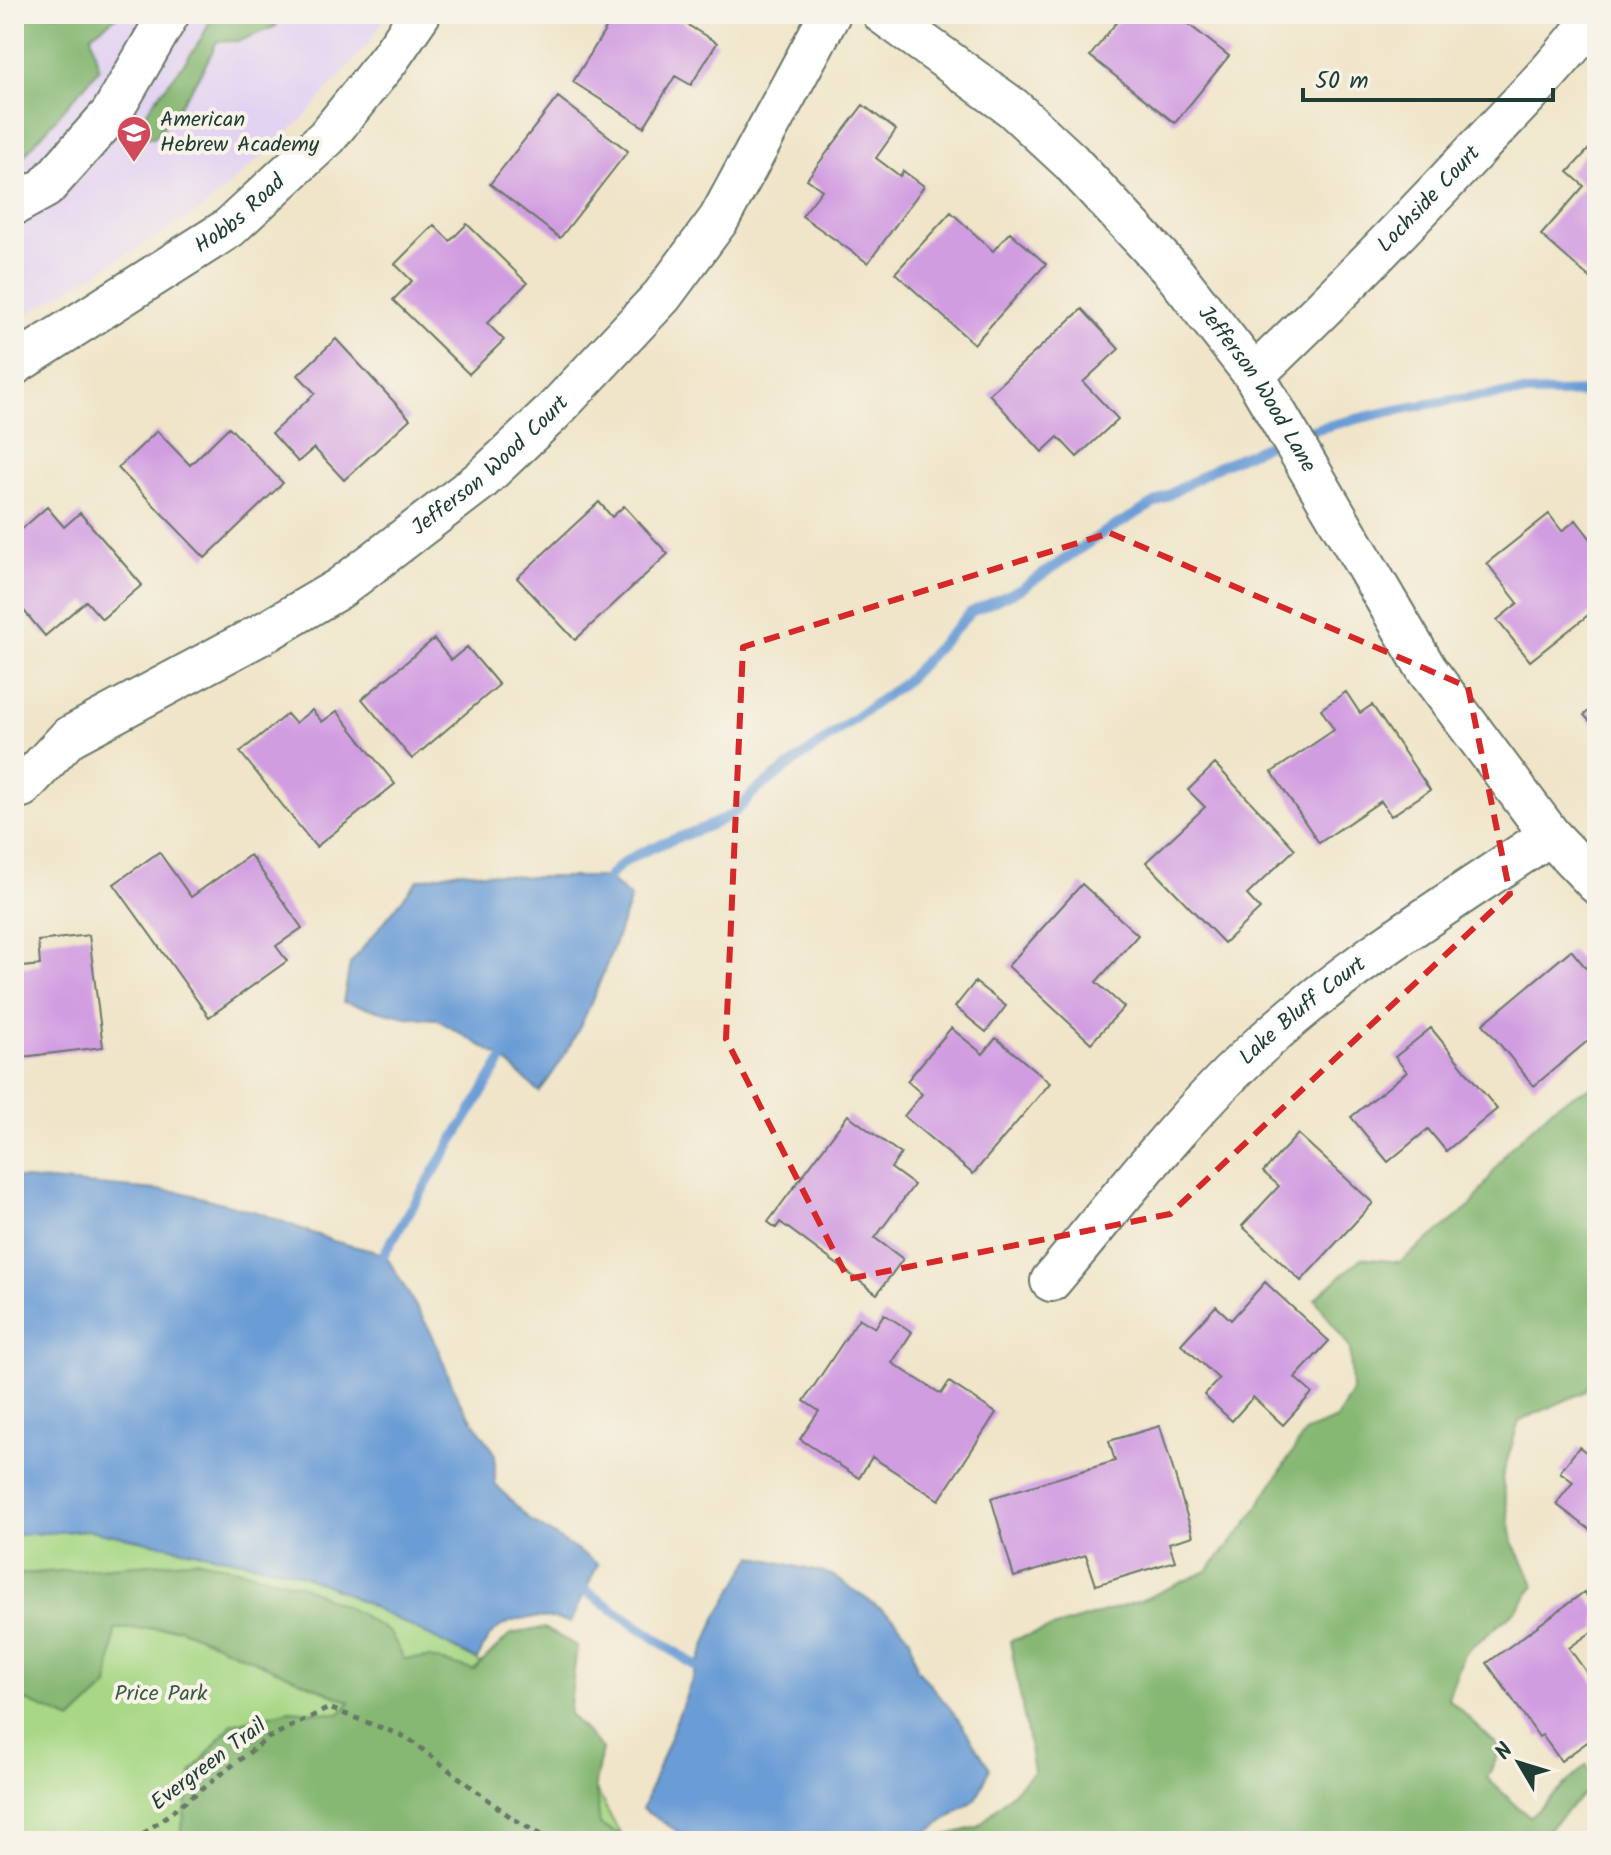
<svg xmlns="http://www.w3.org/2000/svg" width="1611" height="1855" font-family="Kalam,sans-serif">
  <style>
    .built { fill: #e3d3f2 }
    .green { fill: #a8d886; stroke: #648a5d; stroke-width: 2 }
    .forest { fill: #86b873; stroke: #527a54; stroke-width: 2 }
    .water { fill: #6b9cd5; stroke: #456c84; stroke-width: 2 }
    .lines { fill: none; stroke-linecap: round; stroke-linejoin: round }
    .stream { stroke: #6b9cd5; stroke-width: 10 }
    .building { fill: #d19de1 }
    .minor-casing { stroke: #687868; stroke-width: 44 }
    .path { stroke: #687868; stroke-width: 5; stroke-dasharray: 6 6; stroke-linecap: butt }
    .minor { stroke: #fff; stroke-width: 40 }
    .marked { fill: none; stroke: #d62828; stroke-width: 6; stroke-dasharray: 16 10; stroke-linejoin: round }
    .labels { text-anchor: middle; dominant-baseline: central; stroke-width: 8; stroke-linejoin: round; paint-order: stroke }
    .poi-label { font-size: 22px; fill: #1f3d34; stroke: #f7f3e8; text-anchor: start }
    .street-label { font-size: 22px; fill: #1f3d34; stroke: #f7f3e8 }
    .park-label { font-size: 22px; fill: #3a5c44; stroke: #f7f3e8 }
  </style>
  <rect width="100%" height="100%" fill="#f7f3e8"/>
  <filter id="ink" filterUnits="userSpaceOnUse"><feTurbulence type="fractalNoise" baseFrequency=".0125" numOctaves="2"/><feDisplacementMap in="SourceGraphic" scale="16" xChannelSelector="R" yChannelSelector="G"/><feConvolveMatrix kernelMatrix="1 2 1 2 8 2 1 2 1" color-interpolation-filters="sRGB"/></filter>
  <filter id="wash" filterUnits="userSpaceOnUse"><feTurbulence type="fractalNoise" baseFrequency=".006" numOctaves="4" result="noise"/><feDisplacementMap in="SourceGraphic" scale="32" xChannelSelector="R" yChannelSelector="G"/><feGaussianBlur stdDeviation="1.8" result="paint"/><feColorMatrix in="noise" values="0 0 0 0 0 0 0 0 0 0 0 0 0 0 0 0 0 1.4 0 .05"/><feComposite in="paint" operator="in"/></filter>
  <g filter="url(#wash)">
    <rect width="100%" height="100%" fill="#f0e5c9"/>
    <path class="built" d="M14 14H388L367 45 302 120 204 208 14 322Z"/>
    <path class="green" d="M89 1530 292 1571 343 1592 477 1660 582 1764 624 1841H14V1535Z"/>
    <path class="forest" d="M14 14H120L91 35 99 69 14 167Z
      M210 14H278L276 26 240 41H217C201 78 179 107 154 138L135 136C140 125 145 113 153 103 166 85 212 34 210 14Z
      M1597 1084V1374L1584 1392 1519 1421 1502 1478 1513 1542 1535 1586 1515 1611 1464 1654 1448 1698 1501 1749 1487 1778 1529 1817 1587 1765 1595 1783 1536 1841H924L978 1827 1034 1771 1010 1641 1140 1601 1207 1571 1244 1528 1306 1431 1337 1419 1352 1391 1350 1348 1315 1299 1361 1258 1400 1262 1471 1206 1507 1151 1557 1104Z
      M200 1560 301 1585 360 1614 391 1634 404 1659 430 1658 474 1670 511 1634 544 1628 577 1646 569 1714 602 1749 595 1783 600 1825 632 1841H182L181 1831 193 1771 232 1724 290 1710 340 1714 350 1702 179 1628 115 1629 108 1686 72 1720 14 1696V1586L22 1574Z"/>
    <path class="water" d="M459 871 527 877H607L631 898C607 965 583 1037 539 1092L502 1058 436 1019 407 1017 343 1002 350 964 418 880Z
      M14 1178 181 1192 260 1213 333 1241 385 1254 432 1334 458 1399 495 1453V1484L530 1520 598 1564 571 1622C543 1616 510 1613 490 1636 485 1642 481 1652 477 1660L343 1592 292 1571 89 1530 14 1535Z
      M753 1556 832 1575 894 1618 910 1638 917 1669 954 1713 990 1768 977 1798 926 1833 860 1841H785L759 1838 754 1841H693L642 1809 716 1618Z"/>
    <g class="lines">
      <path class="stream" d="M1297 434C1365 416 1434 400 1504 394 1535 391 1566 395 1597 391
        M602 888C622 845 694 839 732 814 740 809 747 799 754 792L906 681 971 612 1021 589 1103 533 1217 467 1282 439
        M377 1265 510 1047
        M577 1585 706 1673"/>
    </g>
    <g id="blocks">
      <path class="building" d="M615 14H670L717 43 691 85 675 76 644 127 573 82Z
        M1123 14H1194L1187 23 1229 56 1175 123 1090 56Z
        M558 97 628 151 560 238 490 184Z
        M863 105 896 130 876 158 900 176 903 171 924 186 868 263 802 216 822 190 807 179Z
        M1597 140V284L1541 235 1584 186 1568 172Z
        M951 212 993 251 1010 232 1046 264 974 344 895 273Z
        M467 224 527 283 487 323 504 340 469 374 393 300 412 281 395 264 434 225 450 241Z
        M1082 309 1119 349 1083 382 1118 419 1077 457 1058 437 1042 452 989 394Z
        M336 339 410 419 344 480 314 448 298 462 272 433 315 393 298 375Z
        M229 427 283 483 205 558 118 468 157 431 190 465Z
        M599 502 612 517 624 506 668 554 575 640 517 578Z
        M47 507 64 527 80 513 142 585 102 619 86 601 45 636 14 599V536Z
        M1549 514 1562 531 1576 520 1597 547V608L1530 661 1497 620 1518 603 1487 563Z
        M434 639 451 660 467 647 499 685 412 759 362 699Z
        M1346 692 1360 713 1372 705 1430 790 1391 816 1381 801 1319 843 1272 772 1334 730 1321 709Z
        M1597 704V729L1584 715Z
        M312 710 322 722 337 711 395 784 316 847 240 752 287 714 295 723Z
        M1215 764 1295 849 1247 895 1260 909 1224 943 1146 862 1205 807 1188 790Z
        M159 852 191 897 250 855 302 928 276 946 287 961 209 1017 114 884Z
        M1082 884 1138 935 1096 982 1124 1007 1091 1043 1008 966Z
        M89 935 103 1047 14 1058V968L40 965 38 941Z
        M1571 950 1597 981V1033L1534 1086 1483 1024Z
        M975 982 1006 1006 986 1032 955 1007Z
        M951 1028 983 1054 996 1038 1050 1083 973 1174 904 1116 922 1094 907 1081Z
        M1431 1028 1497 1109 1446 1151 1428 1129 1388 1162 1351 1117 1407 1072 1395 1057Z
        M848 1115 901 1154 891 1168 914 1185 875 1238 903 1259 877 1294 780 1222 776 1228 768 1222Z
        M1298 1134 1373 1203 1301 1281 1242 1226 1279 1186 1263 1172Z
        M1265 1282 1329 1341 1295 1378 1312 1393 1283 1425 1253 1397 1232 1421 1204 1395 1219 1379 1181 1344 1216 1306 1231 1320Z
        M884 1314 912 1332 892 1363 941 1394 949 1382 996 1413 939 1500 872 1457 859 1478 800 1439 819 1411 804 1401 859 1318 875 1328Z
        M1160 1426 1193 1536 1169 1543 1175 1561 1096 1585 1086 1555 1014 1577 991 1498 1115 1461 1109 1441Z
        M1579 1447 1597 1460V1535L1556 1504 1573 1482 1560 1472Z
        M1584 1592 1597 1610V1628L1569 1648 1597 1687V1735L1561 1761 1542 1735 1539 1737 1487 1663Z"/>
    </g>
  </g>
  <g filter="url(#ink)">
    <use href="#blocks" fill-opacity="0" stroke="#687868" stroke-width="2"/>
    <g class="lines">
      <defs>
        <g id="minor">
          <path id="s1" d="M883 14 1013 108 1070 161 1175 274 1254 375 1427 670 1550 835 1597 884"/>
          <path d="M14 205 45 188 111 114 169 14"/>
          <path id="s2" d="M14 365 229 228 327 137 389 59 420 14"/>
          <path id="s3" d="M1254 375C1330 303 1403 228 1474 152 1516 107 1560 64 1596 14"/>
          <path id="s4" d="M22 787 69 737 269 630 340 588 480 481 551 414 662 296 719 219 830 14"/>
          <path id="s5" d="M1051 1281C1119 1200 1186 1112 1265 1041 1352 962 1453 901 1550 835"/>
        </g>
      </defs>
      <use href="#minor" class="minor-casing"/>
      <path class="path" d="M134 1841 268 1738 329 1708 406 1737 512 1818 551 1841"/>
      <use href="#minor" class="minor"/>
    </g>
  </g>
  <path class="marked" d="M1110 533 1468 687 1510 894 1170 1214 848 1279 726 1039 743 647Z"/>
  <defs>
    <symbol id="school-pin" viewBox="-11 -11 22 30"><path d="M0 17L-7.5 6A9.5 9.5 0 1 1 7.5 6Z" fill="#d1495b" stroke="#f7f3e8"/><path d="M0-5L7-2L0 1L-7-2ZM-4 1L0 2.5L4 1V4Q0 6-4 4Z" fill="#fff"/></symbol>
  </defs>
  <g fill-rule="evenodd">
    <use href="#school-pin" x="114" y="113" width="40" height="54"/>
  </g>
  <g class="labels">
    <g class="poi-label">
      <text x="160" y="120">American<tspan x="160" dy="25">Hebrew Academy</tspan></text>
    </g>
    <g class="street-label">
      <text stroke="none"><textPath href="#s3" startOffset="248">Lochside Court</textPath></text>
      <text stroke="none"><textPath href="#s2" startOffset="272">Hobbs Road</textPath></text>
      <text stroke="none"><textPath href="#s1" startOffset="534">Jefferson Wood Lane</textPath></text>
      <text stroke="none"><textPath href="#s4" startOffset="572">Jefferson Wood Court</textPath></text>
      <text stroke="none"><textPath href="#s5" startOffset="370">Lake Bluff Court</textPath></text>
      <text transform="translate(209 1765) rotate(-37)">Evergreen Trail</text>
    </g>
    <g class="park-label">
      <text x="161" y="1694">Price Park</text>
    </g>
  </g>
  <rect width="1611" height="1855" fill="none" stroke="#f7f3e8" stroke-width="48"/>
  <g transform="translate(1519 1763) rotate(308)" stroke="#f7f3e8" stroke-width="6" paint-order="stroke">
  <path d="M0-6L14 30L0 20L-14 30Z" fill="#1f3d34"/>
  <text y="-12" font-size="22" font-weight="bold" text-anchor="middle" fill="#1f3d34">N</text>
  </g>
  <path d="M1303 88v12h250v-12" fill="none" stroke="#1f3d34" stroke-width="4"/>
  <text x="1315" y="88" font-size="24" fill="#1f3d34" stroke="#f7f3e8" stroke-width="6" paint-order="stroke">50 m</text>
</svg>
